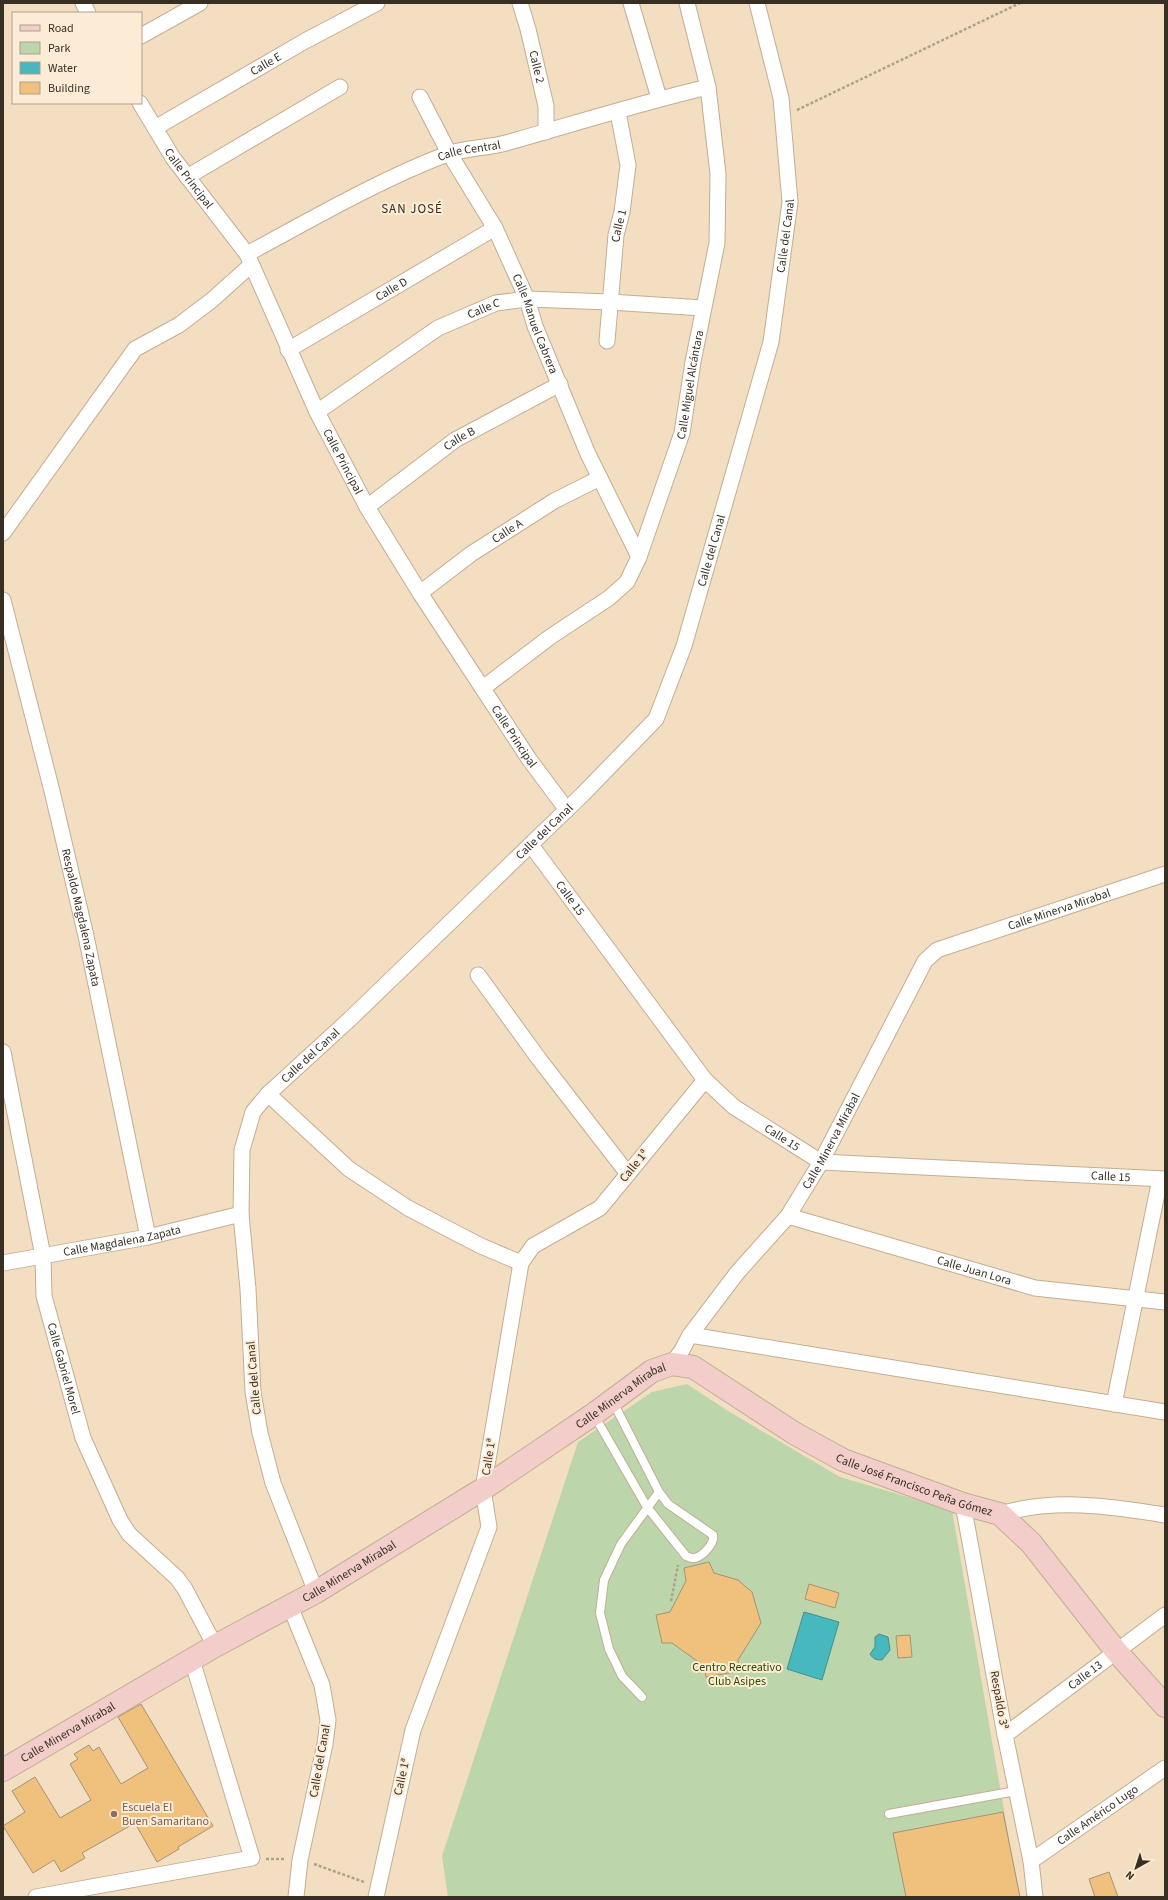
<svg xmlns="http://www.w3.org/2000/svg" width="1168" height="1900" font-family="'Source Sans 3',sans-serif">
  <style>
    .green { fill: #bcd5aa }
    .water { fill: #47b8be; stroke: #428f90 }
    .building { fill: #f0c17d; stroke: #a59277 }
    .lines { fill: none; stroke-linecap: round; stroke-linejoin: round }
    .lane-casing { stroke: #c2ae93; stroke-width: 10 }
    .street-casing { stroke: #c2ae93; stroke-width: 17 }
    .secondary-casing { stroke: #c2ae93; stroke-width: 24 }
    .path { stroke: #b1a08a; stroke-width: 2.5; stroke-dasharray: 3 2; stroke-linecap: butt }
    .lane { stroke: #fff; stroke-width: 8 }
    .street { stroke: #fff; stroke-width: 15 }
    .secondary { stroke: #f3cdc9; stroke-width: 22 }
    .education-dot { fill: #8d6e63; stroke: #fdecd5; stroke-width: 1.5 }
    .labels { text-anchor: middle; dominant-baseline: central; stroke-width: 4; stroke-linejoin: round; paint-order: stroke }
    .street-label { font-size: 12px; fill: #372f24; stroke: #fdecd5 }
    .park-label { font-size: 12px; fill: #2b4d01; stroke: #fdecd5 }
    .education-label { font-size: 12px; fill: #785e54; stroke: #fdecd5; text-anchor: start }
    .neighbourhood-label { font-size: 13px; letter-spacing: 1px; fill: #372f24; stroke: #fdecd5 }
  </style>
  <rect width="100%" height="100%" fill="#f3dec2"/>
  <path class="green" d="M687 1384 728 1411 840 1477 952 1510 1019 1897H448L442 1856 578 1442 652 1392Z"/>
  <path class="water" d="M804 1612 839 1622 822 1680 787 1669Z
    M879 1634 888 1637 890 1650 882 1660C876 1660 873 1659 870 1654L875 1647V1637Z"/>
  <path class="building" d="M709 1562 714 1573 738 1580 752 1592 761 1623 738 1660 740 1671 706 1677 704 1666 672 1643H662L656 1615 670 1612 686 1581 684 1568Z
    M809 1584 839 1593 835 1608 805 1599Z
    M910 1635 912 1657 898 1658 896 1636Z
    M141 1704 213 1826 178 1847 179 1849 157 1862 135 1823 82 1853 85 1858 61 1872 54 1860 33 1873 3 1826 25 1812 12 1791 35 1777 60 1818 91 1800 70 1764 78 1759 74 1754 89 1745 93 1751 99 1747 121 1784 148 1768 118 1717Z
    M1003 1812 1020 1897H906L893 1833Z
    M1109 1872 1118 1897H1095L1089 1879Z"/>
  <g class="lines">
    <defs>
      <path id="lane" d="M594 1415 647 1507 686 1556C689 1557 692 1559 695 1558 703 1556 715 1543 713 1535L668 1504 659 1492 613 1402
        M642 1697 622 1676 609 1649 600 1613 604 1580 621 1544 659 1492
        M889 1814 1016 1791"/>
      <g id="street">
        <path d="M83 3 88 13"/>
        <path id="s1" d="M520 3 528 29 546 106V132"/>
        <path d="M631 3 659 98"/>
        <path d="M141 36 200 3"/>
        <path id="s2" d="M420 97 449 153 495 228 527 299 535 326 588 454 639 557"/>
        <path id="s3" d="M140 103 173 158 247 254 317 412 367 507 420 593 529 759 567 810"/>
        <path id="s4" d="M155 128 305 41 377 3"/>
        <path d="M187 177 340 87"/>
        <path id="s5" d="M247 254C312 219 377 181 447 154 464 148 488 148 506 143 573 124 640 103 708 87"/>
        <path id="s6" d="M607 341 616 235 622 212 628 165 618 112"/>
        <path id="s7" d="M288 350 495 228"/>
        <path id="s8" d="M317 412 438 328 496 303 527 299 610 302 703 308"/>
        <path id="s9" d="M367 507 455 440 560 384"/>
        <path d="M3 533 135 349 179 325 212 300 251 265"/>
        <path id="s10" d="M420 593 471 554 554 501 600 478"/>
        <path id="s11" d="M3 600 52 791 86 936 148 1237"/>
        <path id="s12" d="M483 688 550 637 609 598 627 582 639 557 682 433 693 362 717 243 718 174 708 87 687 3"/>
        <path id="s13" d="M531 845 705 1080 734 1107 821 1162 1165 1179"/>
        <path d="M478 975 539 1059 628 1174"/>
        <path id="s14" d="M3 1052 43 1256 44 1296 83 1438 120 1520 129 1534 177 1578 185 1589 215 1646"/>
        <path d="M268 1094 349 1169 408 1208 479 1245 521 1263"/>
        <path id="s15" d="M788 1216 1035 1288 1165 1302"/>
        <path id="s16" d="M3 1263 148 1237 241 1214"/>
        <path d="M690 1335 1165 1412"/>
        <path id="s17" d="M672 1364 682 1350 690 1335 737 1273 788 1216 821 1162 925 961 937 950 1165 874"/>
        <path d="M1114 1404 1160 1179"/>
        <path d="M963 1504 1005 1735 1031 1861 1035 1897"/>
        <path d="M1000 1514C1054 1498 1110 1506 1165 1515"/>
        <path id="s18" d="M316 1592 273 1483 260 1433 253 1392 248 1289 241 1214 242 1150 253 1112 268 1094 350 1019 583 794 656 719 684 646 771 342 790 202 781 98 757 3"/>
        <path d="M290 1606 322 1685 328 1720 325 1744 300 1860 296 1897"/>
        <path id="s19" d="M1005 1735 1165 1615"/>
        <path id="s20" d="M1031 1861 1165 1768"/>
        <path d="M36 1897 252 1858 192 1660"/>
        <path d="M376 1897 413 1730 489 1527 483 1489 521 1263 533 1246 600 1208 705 1080"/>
      </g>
      <g id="secondary">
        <path id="s21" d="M3 1770 215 1646 316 1592 483 1489 594 1414 652 1371 672 1364 693 1367 794 1433 843 1460 963 1504 1000 1514 1031 1543 1116 1651 1165 1706"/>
      </g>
    </defs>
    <use href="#lane" class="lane-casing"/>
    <use href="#street" class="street-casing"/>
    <use href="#secondary" class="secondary-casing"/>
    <path class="path" d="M797 110 1020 3
      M671 1601 678 1565
      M266 1859H285
      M314 1864 364 1882"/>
    <use href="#lane" class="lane"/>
    <use href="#street" class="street"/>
    <use href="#secondary" class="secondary"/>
  </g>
  <circle class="education-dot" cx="114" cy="1814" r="4"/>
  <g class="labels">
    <g class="street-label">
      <text stroke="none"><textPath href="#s4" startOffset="128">Calle E</textPath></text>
      <text stroke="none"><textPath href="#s1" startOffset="66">Calle 2</textPath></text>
      <text stroke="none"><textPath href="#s5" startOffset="246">Calle Central</textPath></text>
      <text stroke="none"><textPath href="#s3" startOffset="90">Calle Principal</textPath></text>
      <text stroke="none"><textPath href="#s6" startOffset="116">Calle 1</textPath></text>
      <text stroke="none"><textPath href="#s18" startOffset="1557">Calle del Canal</textPath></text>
      <text stroke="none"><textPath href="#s7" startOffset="120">Calle D</textPath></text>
      <text stroke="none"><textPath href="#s8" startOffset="197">Calle C</textPath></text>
      <text stroke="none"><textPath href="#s2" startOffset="255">Calle Manuel Cabrera</textPath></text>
      <text stroke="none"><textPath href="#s12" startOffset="387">Calle Miguel Alcántara</textPath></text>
      <text stroke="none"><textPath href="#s9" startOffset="115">Calle B</textPath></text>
      <text stroke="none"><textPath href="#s3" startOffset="414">Calle Principal</textPath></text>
      <text stroke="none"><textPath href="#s10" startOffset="107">Calle A</textPath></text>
      <text stroke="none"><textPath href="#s18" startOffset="1233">Calle del Canal</textPath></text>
      <text stroke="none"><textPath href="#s3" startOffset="738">Calle Principal</textPath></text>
      <text stroke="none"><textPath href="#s18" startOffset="897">Calle del Canal</textPath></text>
      <text stroke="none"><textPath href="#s13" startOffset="66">Calle 15</textPath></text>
      <text stroke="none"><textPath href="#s17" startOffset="623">Calle Minerva Mirabal</textPath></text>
      <text stroke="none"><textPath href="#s11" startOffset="327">Respaldo Magdalena Zapata</textPath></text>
      <text stroke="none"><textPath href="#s18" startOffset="573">Calle del Canal</textPath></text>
      <text stroke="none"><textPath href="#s13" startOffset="389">Calle 15</textPath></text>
      <text stroke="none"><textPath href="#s17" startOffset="275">Calle Minerva Mirabal</textPath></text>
      <text transform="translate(634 1166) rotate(-51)">Calle 1ª</text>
      <text stroke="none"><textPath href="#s13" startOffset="725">Calle 15</textPath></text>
      <text stroke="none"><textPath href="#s16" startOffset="121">Calle Magdalena Zapata</textPath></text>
      <text stroke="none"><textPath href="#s15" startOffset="194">Calle Juan Lora</textPath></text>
      <text stroke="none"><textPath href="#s14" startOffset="323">Calle Gabriel Morel</textPath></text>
      <text transform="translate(254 1378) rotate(-95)">Calle del Canal</text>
      <text stroke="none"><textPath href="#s21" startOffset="723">Calle Minerva Mirabal</textPath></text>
      <text transform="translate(489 1457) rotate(-81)">Calle 1ª</text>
      <text stroke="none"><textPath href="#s21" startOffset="1057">Calle José Francisco Peña Gómez</textPath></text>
      <text stroke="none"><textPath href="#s21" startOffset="399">Calle Minerva Mirabal</textPath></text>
      <text stroke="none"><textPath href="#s19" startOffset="100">Calle 13</textPath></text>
      <text transform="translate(999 1700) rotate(80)">Respaldo 3ª</text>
      <text stroke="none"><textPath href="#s21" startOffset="75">Calle Minerva Mirabal</textPath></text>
      <text transform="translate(320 1761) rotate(-80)">Calle del Canal</text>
      <text transform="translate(402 1777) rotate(-77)">Calle 1ª</text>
      <text stroke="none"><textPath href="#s20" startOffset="81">Calle Américo Lugo</textPath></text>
    </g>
    <g class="park-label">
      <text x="737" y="1667">Centro Recreativo<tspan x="737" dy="14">Club Asipes</tspan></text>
    </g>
    <g class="education-label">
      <text x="122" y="1807">Escuela El<tspan x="122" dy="14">Buen Samaritano</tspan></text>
    </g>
    <g class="neighbourhood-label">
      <text x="412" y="209">SAN JOSÉ</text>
    </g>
  </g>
  <rect width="1168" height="1900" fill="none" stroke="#372f24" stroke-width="8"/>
  <rect x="12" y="12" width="130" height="92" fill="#fdecd5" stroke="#aea08e"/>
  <rect x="20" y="25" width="20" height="6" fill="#f3cdc9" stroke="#aea08e"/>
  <text x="48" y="32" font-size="12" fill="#372f24">Road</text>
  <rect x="20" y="42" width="20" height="12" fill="#bcd5aa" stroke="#aea08e"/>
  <text x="48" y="52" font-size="12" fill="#372f24">Park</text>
  <rect x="20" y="62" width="20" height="12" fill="#47b8be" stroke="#aea08e"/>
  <text x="48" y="72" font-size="12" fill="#372f24">Water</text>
  <rect x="20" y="82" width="20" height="12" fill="#f0c17d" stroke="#aea08e"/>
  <text x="48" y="92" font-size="12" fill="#372f24">Building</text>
  <g transform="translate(1136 1868) rotate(219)" stroke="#fdecd5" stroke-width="3" paint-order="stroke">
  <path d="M0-3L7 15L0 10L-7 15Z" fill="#372f24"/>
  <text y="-6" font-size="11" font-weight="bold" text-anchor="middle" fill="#372f24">N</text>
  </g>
</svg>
